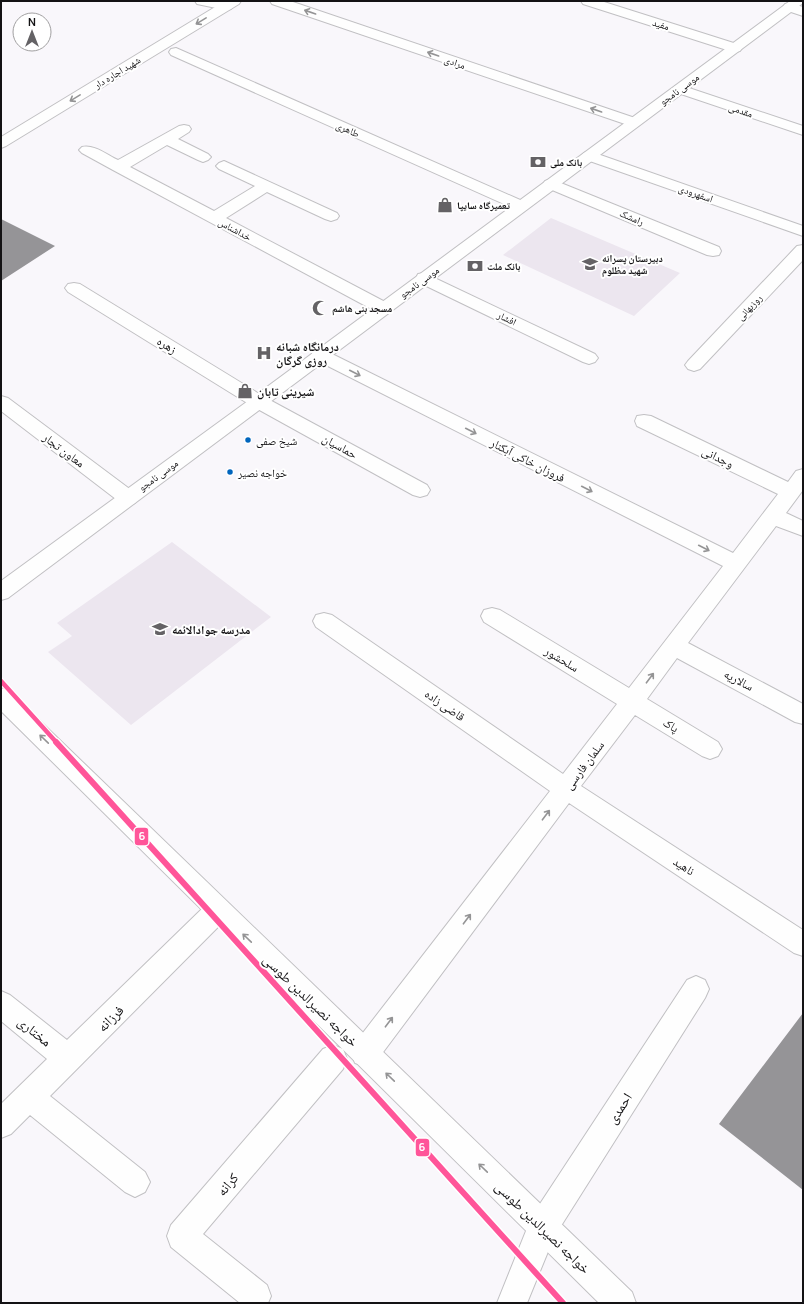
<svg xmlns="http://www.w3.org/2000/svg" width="804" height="1304" font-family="Manrope,'Noto Naskh Arabic',sans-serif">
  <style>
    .built { fill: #ece6ef }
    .building { fill: #959497 }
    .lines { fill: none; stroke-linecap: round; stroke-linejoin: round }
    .minor-casing { stroke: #c1c0c3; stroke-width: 2 }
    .secondary-casing { stroke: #c1c0c3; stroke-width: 2 }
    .minor { fill: #fefefe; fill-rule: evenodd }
    .secondary { fill: #fefefe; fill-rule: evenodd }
    .metro-1-far1-casing { stroke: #fff; stroke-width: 7 }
    .metro-1-casing { stroke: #fff; stroke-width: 9 }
    .metro-1-far1 { stroke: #f59; stroke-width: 4.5 }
    .metro-1 { stroke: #f59; stroke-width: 6 }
    .oneway { stroke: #949495 }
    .bus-dot { fill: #0065bd; stroke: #fff; stroke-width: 1.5 }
    .labels { text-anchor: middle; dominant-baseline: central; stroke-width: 4; stroke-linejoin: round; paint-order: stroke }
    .far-street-label { font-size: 10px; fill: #131214; stroke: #fff }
    .far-poi-label { font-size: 10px; font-weight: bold; fill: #131214; stroke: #fff; text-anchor: start }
    .bus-label { font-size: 11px; fill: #131214; stroke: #fff; text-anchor: start }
    .street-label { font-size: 12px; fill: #131214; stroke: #fff }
    .poi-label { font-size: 12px; font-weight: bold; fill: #131214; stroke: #fff; text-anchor: start }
    .near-street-label { font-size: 14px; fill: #131214; stroke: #fff }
    .line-badge { stroke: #fff; stroke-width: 1.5 }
    .badge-label { font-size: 11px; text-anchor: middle; font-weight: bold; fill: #fff }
  </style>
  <rect width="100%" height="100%" fill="#f9f7fb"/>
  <path class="built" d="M551 218 680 273 634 316 503 255Z
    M172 542 271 617 131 725 48 652 72 636 57 623Z"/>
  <path class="building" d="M1 219 55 246 1 281Z
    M803 1013V1190L719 1124Z"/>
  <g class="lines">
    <defs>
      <path id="minor" d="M195 1H221L231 3 233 6 231 9 226 10 197 4Z
        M270 1H290L638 119 640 122 638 125 633 126 628 125 272 4Z
        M581 1H601L740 45 742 48 740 51 735 52 730 51 583 4Z
        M790 3 803 7V16L785 10 783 7 785 4Z
        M176 48 527 203 529 206 527 209 521 211 515 209 171 55 169 52 171 49Z
        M680 85 803 126V135L675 92 673 89 675 86Z
        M184 125 189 126 191 129 189 132 178 139 208 154 211 157 208 160 203 162 198 160 167 145 130 167 214 211 255 186 219 169 216 166 219 163 224 161 337 213 339 216 337 219 331 221 325 219 267 192 226 218 389 304 392 308 389 312 383 313 377 312 113 170 82 153 79 150 82 147C94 144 107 155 118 160L179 126Z
        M589 151 803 226V236L584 159 581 156 584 153Z
        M551 179 719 247 721 251 719 255 713 256 707 255 545 187 543 184 545 181Z
        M803 245V260L700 369 694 371 688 369 685 365 688 361 797 246Z
        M424 273 595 354 598 358 595 362 589 364 583 362 418 282 416 278 418 274Z
        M74 283 80 284 266 398 427 485 430 490 427 495 420 497 413 495 252 406 68 292 65 288 68 284Z
        M320 349 326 351 733 553 778 494 637 426 635 421 637 416 644 415 651 416 788 482 796 471 803 469V490L786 513 803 521V536L776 526 688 643 803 704V724L795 722 677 658 647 699 718 742 722 749 718 756 710 759 702 756 635 715 581 786 803 930V956L794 953 569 803 375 1063 365 1066 355 1063 351 1053 355 1043 550 791 316 627 313 621 316 615 324 613 332 615 563 774 617 704 484 622 481 616 484 610 492 608 500 610 629 688 723 566 314 359 311 355 314 351Z
        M1 396 8 398 135 493 138 498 135 503 128 505 121 503 1 411Z
        M218 898 227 902 231 910 227 918 50 1096 145 1172 150 1182 145 1192 135 1197 125 1192 30 1115 11 1134 1 1138V1104L47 1059 1 1021V991L10 995 67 1040 209 902Z
        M696 976 705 980 709 989 705 998 554 1237 527 1303H497L532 1216 687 980Z
        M333 1045 343 1049 347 1059 343 1069 203 1234 267 1285 271 1296 268 1303H240L171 1247 167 1236 171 1225 323 1049Z"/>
      <path id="secondary" d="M225 1H241L239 4 6 146 1 148V137Z
        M790 1H803V3L8 598 1 600V581L252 398Z
        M1 688 9 691 632 1292 636 1303H599L1 711Z"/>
    </defs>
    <use href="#minor" class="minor-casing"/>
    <use href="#secondary" class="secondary-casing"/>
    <use href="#minor" class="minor"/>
    <use href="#secondary" class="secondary"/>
    <defs>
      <path id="metro-1-far1" d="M1 681 57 743"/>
      <path id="metro-1" d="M56 742 563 1303"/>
    </defs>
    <use href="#metro-1-far1" class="metro-1-far1-casing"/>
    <use href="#metro-1" class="metro-1-casing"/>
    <use href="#metro-1-far1" class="metro-1-far1"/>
    <use href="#metro-1" class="metro-1"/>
  </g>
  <defs><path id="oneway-shaft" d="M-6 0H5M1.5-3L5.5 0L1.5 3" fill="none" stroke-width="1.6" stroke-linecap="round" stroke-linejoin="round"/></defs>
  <g class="oneway">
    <use href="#oneway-shaft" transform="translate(310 12) rotate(-161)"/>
    <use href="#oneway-shaft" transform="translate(201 21) rotate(149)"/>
    <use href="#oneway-shaft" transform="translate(433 54) rotate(-161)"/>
    <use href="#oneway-shaft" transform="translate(75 98) rotate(149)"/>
    <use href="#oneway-shaft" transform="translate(596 110) rotate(-161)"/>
    <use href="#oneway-shaft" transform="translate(355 373) rotate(27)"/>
    <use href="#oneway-shaft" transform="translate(471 431) rotate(27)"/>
    <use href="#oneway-shaft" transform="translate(587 489) rotate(27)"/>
    <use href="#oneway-shaft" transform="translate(704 548) rotate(27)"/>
    <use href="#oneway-shaft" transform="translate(650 678) rotate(-53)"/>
    <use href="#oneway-shaft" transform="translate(44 739) rotate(-136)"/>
    <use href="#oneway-shaft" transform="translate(546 815) rotate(-53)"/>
    <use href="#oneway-shaft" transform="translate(467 919) rotate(-53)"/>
    <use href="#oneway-shaft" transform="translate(247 938) rotate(-136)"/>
    <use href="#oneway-shaft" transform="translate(389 1022) rotate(-53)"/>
    <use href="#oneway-shaft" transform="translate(390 1077) rotate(-136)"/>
    <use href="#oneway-shaft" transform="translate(483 1168) rotate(-136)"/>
  </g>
  <defs>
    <symbol id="bank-bare" viewBox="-9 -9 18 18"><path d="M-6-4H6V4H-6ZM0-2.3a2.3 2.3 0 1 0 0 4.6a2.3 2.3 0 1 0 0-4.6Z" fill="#646265" stroke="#fff" stroke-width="2.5" paint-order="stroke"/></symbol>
    <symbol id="shop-bare" viewBox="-9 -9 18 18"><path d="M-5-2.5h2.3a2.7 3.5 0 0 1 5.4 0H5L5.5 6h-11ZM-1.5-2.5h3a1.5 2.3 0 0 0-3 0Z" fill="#646265" stroke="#fff" stroke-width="2.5" paint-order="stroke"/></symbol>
    <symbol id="school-bare" viewBox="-9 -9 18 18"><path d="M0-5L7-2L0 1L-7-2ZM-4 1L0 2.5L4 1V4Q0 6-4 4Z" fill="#646265" stroke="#fff" stroke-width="2.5" paint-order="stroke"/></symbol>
    <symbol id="mosque-bare" viewBox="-9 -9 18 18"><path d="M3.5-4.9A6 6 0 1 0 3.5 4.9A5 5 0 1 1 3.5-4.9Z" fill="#646265" stroke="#fff" stroke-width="2.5" paint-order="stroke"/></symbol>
    <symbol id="hospital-bare" viewBox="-9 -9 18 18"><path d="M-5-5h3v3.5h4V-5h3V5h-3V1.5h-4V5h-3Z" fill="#646265" stroke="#fff" stroke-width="2.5" paint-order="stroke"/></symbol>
  </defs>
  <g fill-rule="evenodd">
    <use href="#bank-bare" x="527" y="151" width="22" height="22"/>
    <use href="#shop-bare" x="434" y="194" width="22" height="22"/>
    <use href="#school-bare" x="579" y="253" width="22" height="22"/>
    <use href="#bank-bare" x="464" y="255" width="22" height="22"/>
    <use href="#mosque-bare" x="309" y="297" width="22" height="22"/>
    <use href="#hospital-bare" x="253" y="342" width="22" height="22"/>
    <use href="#shop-bare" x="234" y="380" width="22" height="22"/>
    <use href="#school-bare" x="149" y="618" width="22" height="22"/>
  </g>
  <g class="bus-dot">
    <circle cx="248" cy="440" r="3.5"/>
    <circle cx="230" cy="472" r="3.5"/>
  </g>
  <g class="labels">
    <g class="far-street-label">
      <text transform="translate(661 24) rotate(18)">مفید</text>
      <text transform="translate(455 62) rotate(19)">مرادی</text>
      <text transform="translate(117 72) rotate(-31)">شهید اجاره دار</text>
      <text transform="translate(679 89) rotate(-36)">موسی نامجو</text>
      <text transform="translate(741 110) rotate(19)">مقدمی</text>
      <text transform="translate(348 129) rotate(24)">طاهری</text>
      <text transform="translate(696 193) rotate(19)">اسفهرودی</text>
      <text transform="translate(632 217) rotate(23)">رامشک</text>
      <text transform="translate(235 229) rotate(28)">خداشناس</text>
      <text transform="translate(419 282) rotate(-36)">موسی نامجو</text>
      <text transform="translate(749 307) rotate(-47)">روزبهانی</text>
      <text transform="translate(507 318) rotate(26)">افشار</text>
      <text transform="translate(158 475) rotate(-36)">موسی نامجو</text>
    </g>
    <g class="far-poi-label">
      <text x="550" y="162">بانک ملی</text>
      <text x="457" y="205">تعمیرگاه سایپا</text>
      <text x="602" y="258">دبیرستان پسرانه<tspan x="602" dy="12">شهید مظلوم</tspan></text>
      <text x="487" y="266">بانک ملت</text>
      <text x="332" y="308">مسجد بنی هاشم</text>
    </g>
    <g class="bus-label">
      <text x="256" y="440">شیخ صفی</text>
      <text x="238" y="472">خواجه نصیر</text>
    </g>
    <g class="street-label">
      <text transform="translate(167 345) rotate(32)">زهره</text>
      <text transform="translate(340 446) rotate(29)">حماسیان</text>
      <text transform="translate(64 450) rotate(37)">معاون تجار</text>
      <text transform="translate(718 457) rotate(26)">وجدانی</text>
      <text transform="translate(528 460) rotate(27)">فروزان خاکی آبکنار</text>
      <text transform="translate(562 659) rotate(31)">سلحشور</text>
      <text transform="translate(739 680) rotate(28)">سالاریه</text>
      <text transform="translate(445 705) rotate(35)">قاضی زاده</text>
      <text transform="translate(671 725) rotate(31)">پاک</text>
      <text transform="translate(584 765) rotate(-53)">سلمان فارسی</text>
      <text transform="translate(684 866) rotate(33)">ناهید</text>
    </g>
    <g class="poi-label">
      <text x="276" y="346">درمانگاه شبانه<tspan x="276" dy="14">روزی گرگان</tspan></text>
      <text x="257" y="391">شیرینی تابان</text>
      <text x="172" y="629">مدرسه جوادالائمه</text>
    </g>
    <g class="near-street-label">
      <text transform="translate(311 1000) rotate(44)">خواجه نصیرالدین طوسی</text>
      <text transform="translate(110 1018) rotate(-45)">فرزانه</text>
      <text transform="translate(35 1031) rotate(39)">مختاری</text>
      <text transform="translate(619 1108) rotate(-57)">احمدی</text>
      <text transform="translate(227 1184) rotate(-50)">کرانه</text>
      <text transform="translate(543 1227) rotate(44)">خواجه نصیرالدین طوسی</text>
    </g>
  </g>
  <g class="line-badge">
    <rect x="134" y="827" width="15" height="19" rx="4" fill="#f59"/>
    <rect x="415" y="1138" width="15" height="19" rx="4" fill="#f59"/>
  </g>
  <g class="badge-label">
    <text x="142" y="840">6</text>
    <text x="422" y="1151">6</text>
  </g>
  <rect width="804" height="1304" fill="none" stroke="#131214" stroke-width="4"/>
  <g transform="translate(32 32)"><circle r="19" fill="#ffffff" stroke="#a1a0a1"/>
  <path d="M0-3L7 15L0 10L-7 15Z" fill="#646265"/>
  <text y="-6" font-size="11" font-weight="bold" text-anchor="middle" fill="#131214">N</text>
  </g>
</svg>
